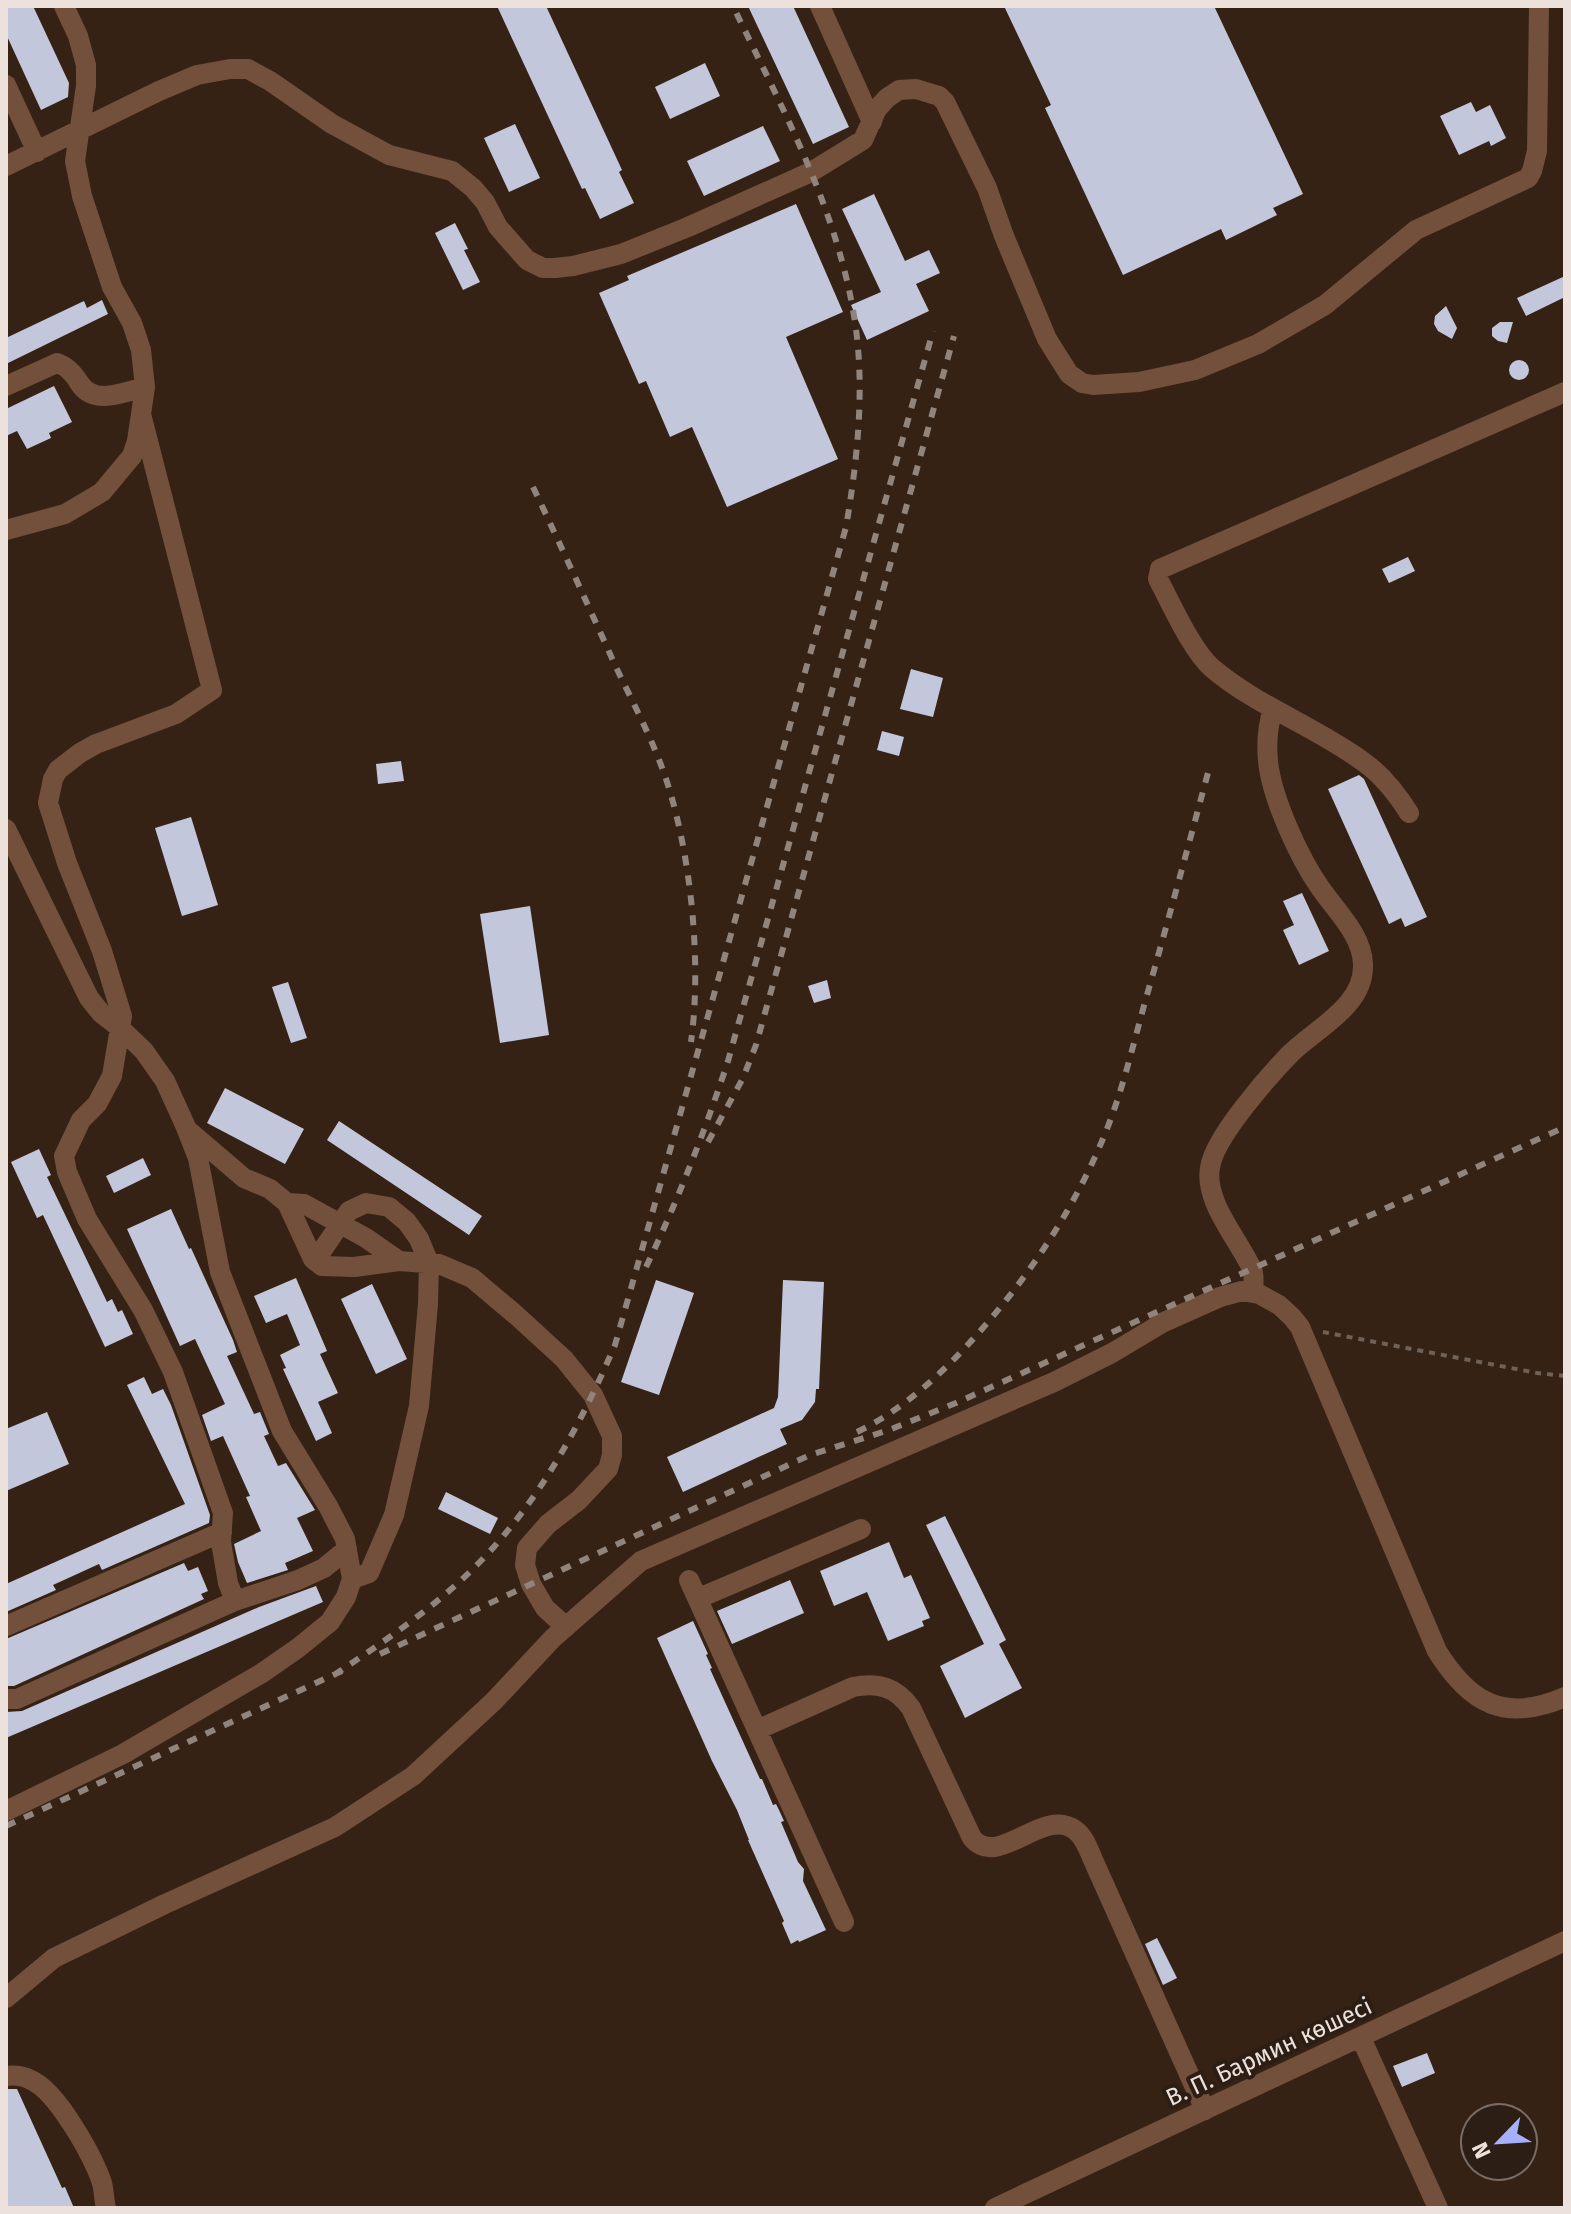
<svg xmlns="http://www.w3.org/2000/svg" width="1571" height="2214" font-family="'Fira Sans',sans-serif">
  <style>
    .built { fill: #362215; fill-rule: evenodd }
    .building { fill: #c3c7db }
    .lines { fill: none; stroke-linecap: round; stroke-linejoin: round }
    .path { stroke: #6e6159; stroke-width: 4; stroke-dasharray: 6 6; stroke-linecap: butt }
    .minor { stroke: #73503b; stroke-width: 20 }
    .rail { stroke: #90847c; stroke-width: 6; stroke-dasharray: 10 10; stroke-linecap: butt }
    .labels { text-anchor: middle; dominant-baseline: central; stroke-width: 8; stroke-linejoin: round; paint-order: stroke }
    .street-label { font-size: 24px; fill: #ece1db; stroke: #2c1e15 }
  </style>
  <rect width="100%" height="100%" fill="#2c1e15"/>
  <path class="built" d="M6 6H1565V2208H6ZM1475 2118H1523V2166H1475Z"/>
  <path class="building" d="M6 6H33L69 83 68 97 41 110 6 34Z
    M497 6H546L622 170 619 172 634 203 600 219 585 188 582 189Z
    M748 6H793L849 127 813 144Z
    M1004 6H1214L1303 194 1273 208 1277 215 1226 240 1221 229 1123 275 1045 108 1051 105Z
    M705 63 720 96 670 119 655 87Z
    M1471 102 1476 112 1490 105 1506 138 1491 146 1489 141 1459 155 1440 116Z
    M515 124 540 178 509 192 484 138Z
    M763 126 780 161 704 196 687 161Z
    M874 194 905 261 929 250 940 273 916 284 929 311 867 340 851 305 881 292 842 209Z
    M796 204 843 312 786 337 838 459 727 507 692 427 670 437 646 381 639 384 599 293 629 280 627 276Z
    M455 223 468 249 464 250 480 282 463 290 435 233Z
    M1565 276V297L1526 316 1517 298Z
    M102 300 108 314 6 364V338L84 301 87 308Z
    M1446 306 1457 328 1452 339 1438 331 1434 324 1435 316Z
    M1500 322H1513L1507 343 1498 341 1492 336V328Z
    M1509 370a10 10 0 1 1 20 0a10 10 0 1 1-20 0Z
    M54 386 72 422 49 433 51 438 27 449 17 431 6 436V409Z
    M1408 557 1415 571 1389 583 1382 569Z
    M911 669 943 678 933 717 900 709Z
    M882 731 904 737 899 756 877 750Z
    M401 761 404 781 378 784 376 764Z
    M1359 775 1364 779 1427 917 1405 927 1401 918 1389 924 1328 789Z
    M191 817 218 905 182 916 155 828Z
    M1302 893 1329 951 1299 965 1283 930 1294 925 1283 901Z
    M530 906 549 1035 500 1043 480 914Z
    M827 980 831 998 814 1003 808 986Z
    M288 982 307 1038 291 1043 272 987Z
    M225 1088 304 1129 285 1164 207 1123Z
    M339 1121 482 1216 469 1235 327 1140Z
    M39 1149 51 1175 47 1177 107 1302 112 1299 118 1312 122 1310 133 1334 105 1347 43 1215 37 1218 11 1162Z
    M143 1158 151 1175 114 1193 106 1176Z
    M171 1209 189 1249 191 1248 233 1340 237 1352 227 1356 254 1414 260 1412 269 1434 264 1436 278 1466 286 1463 315 1510 297 1518 313 1551 285 1563 288 1570 247 1583 238 1562 234 1544 261 1531 246 1497 250 1496 223 1436 211 1441 202 1415 225 1404 195 1339 180 1346 127 1229Z
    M296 1278 327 1351 320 1354 338 1393 318 1402 332 1433 316 1441 283 1369 286 1368 280 1355 300 1345 287 1314 266 1323 254 1296Z
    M656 1280 694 1293 659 1395 621 1382Z
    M783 1280 824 1282 819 1389H816L815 1402 802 1420 780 1429 787 1444 683 1492 667 1457 774 1408 778 1397Z
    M372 1284 407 1359 376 1374 341 1299Z
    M144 1377 152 1394 163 1389 171 1405 210 1515 209 1523 102 1570 99 1564 53 1585 56 1590 6 1612V1584L185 1504 127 1385Z
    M47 1412 69 1464 6 1491V1429Z
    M446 1492 498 1518 490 1534 438 1509Z
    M945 1516 1006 1640 999 1644 1022 1688 965 1718 940 1666 984 1644 926 1525Z
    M889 1542 904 1578 911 1575 930 1618 922 1621 924 1626 888 1641 867 1592 834 1606 820 1571Z
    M184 1563 188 1571 198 1567 208 1591 201 1594 204 1599 14 1686H6V1639Z
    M790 1580 804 1613 732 1644 717 1611Z
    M316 1586 323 1602 6 1738V1712L22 1711 259 1607Z
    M693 1621 708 1654 706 1655 712 1668 710 1669 760 1779H762L773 1805 776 1804 779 1810 784 1821 781 1822 798 1862 804 1869 803 1881 826 1930 799 1942 798 1940 791 1944 782 1923 784 1921 748 1840H749L737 1810 712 1761 657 1638Z
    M1157 1938 1177 1978 1163 1985 1145 1944Z
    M1427 2053 1435 2073 1402 2087 1393 2066Z
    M6 2089H17L62 2188 65 2187 74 2208H6Z"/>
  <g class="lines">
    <path class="path" d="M1323 1332 1537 1373 1565 1376"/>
    <path class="minor" d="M820 6 872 122
      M6 85 37 152
      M6 166 159 91 197 75 230 69H248L270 81 332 124 389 155 452 171 473 188 485 202 498 227 527 260 543 268H555L573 266 621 254 688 227 811 172 863 140 877 109 887 98 899 90 916 89 939 96 945 102 987 188 1004 236 1047 339 1069 374 1082 383 1093 385 1139 382 1195 370 1258 344 1325 305 1416 230 1528 178 1532 171 1537 151 1539 6
      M6 386 57 363C67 366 74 374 80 384 95 406 124 392 145 387
      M141 414 212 690 176 714 96 744 80 753 58 770 53 779 48 803 67 863 102 951 122 1016 112 1076 97 1104 81 1120 64 1156 67 1172 87 1219 143 1310 173 1372 223 1513 221 1542 228 1583 235 1601
      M6 530 65 514 102 492 132 456 137 441 145 387 141 350 132 323 112 287 82 196 75 161 86 86V65L78 36 64 6
      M1409 813C1397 794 1383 776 1365 763 1317 727 1258 707 1212 668 1192 651 1171 603 1158 579L1160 569 1565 392
      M6 829 89 998 101 1013 119 1027 144 1051 165 1081 185 1125 198 1158 220 1272 282 1431 328 1506 345 1539 352 1579 346 1597 330 1622 298 1648 262 1673 123 1754 6 1811
      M189 1131 244 1178 270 1189 287 1203 313 1259 322 1266 354 1267 399 1261 439 1264 472 1278 516 1315 564 1359 593 1395 612 1436V1455L608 1469 579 1500 548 1524 527 1548 525 1565 531 1584 545 1608 566 1627
      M287 1203 304 1204 366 1238 399 1261
      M315 1261 349 1211 366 1203 389 1207 407 1222 419 1239 429 1263 428 1304 419 1406 394 1515 369 1573 352 1579
      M1253 1293C1253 1285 1255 1276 1252 1269 1238 1238 1201 1199 1211 1163 1218 1134 1267 1078 1289 1055 1314 1029 1365 1007 1363 964 1362 934 1335 910 1319 886 1299 857 1275 804 1269 769 1266 749 1267 728 1273 709
      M689 1580 844 1922
      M699 1598 861 1529
      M6 1626 222 1532
      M6 1699H17L235 1601 298 1580 324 1568 347 1549
      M757 1730 853 1687C878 1682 896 1687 911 1708L972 1838C998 1870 1043 1806 1075 1830 1085 1837 1089 1851 1094 1862L1205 2110
      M6 1998 54 1958 165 1904 335 1827 413 1776 494 1701 553 1638 641 1561 1054 1382 1112 1353 1164 1322 1220 1297 1242 1291 1259 1294 1279 1305 1292 1317 1300 1327 1437 1651C1470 1704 1505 1723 1565 1697
      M1361 2038 1438 2208
      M6 2076C14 2075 23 2076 31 2080 57 2091 93 2156 102 2183 104 2191 104 2200 106 2208
      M995 2208 1565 1941"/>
    <path class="rail" d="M533 487C561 546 588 605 615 665 632 701 652 738 665 776 691 852 702 963 691 1042
      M708 1142 743 1078 756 1045 954 336
      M646 1267C678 1200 705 1131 728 1061L933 331
      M857 1432C905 1409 947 1369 982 1329 1031 1273 1073 1210 1102 1141 1121 1097 1132 1049 1145 1002 1167 925 1188 847 1209 769
      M380 1654 810 1455 889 1430 956 1403 1565 1127
      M334 1675C376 1647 419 1618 457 1584 531 1517 576 1435 615 1345L846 527C858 457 866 381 853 310 834 202 780 104 733 6
      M6 1826 344 1670"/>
  </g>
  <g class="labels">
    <g class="street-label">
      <text transform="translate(1269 2052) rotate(-25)">В. П. Бармин көшесі</text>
    </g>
  </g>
  <rect width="1571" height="2214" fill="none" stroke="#ece1db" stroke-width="16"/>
  <g transform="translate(1499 2142) rotate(245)"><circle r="38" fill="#2c1e15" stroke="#796c64" stroke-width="2"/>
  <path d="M0-6L14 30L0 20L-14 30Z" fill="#a7b0fc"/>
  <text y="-12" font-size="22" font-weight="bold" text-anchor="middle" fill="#ece1db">N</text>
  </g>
</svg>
